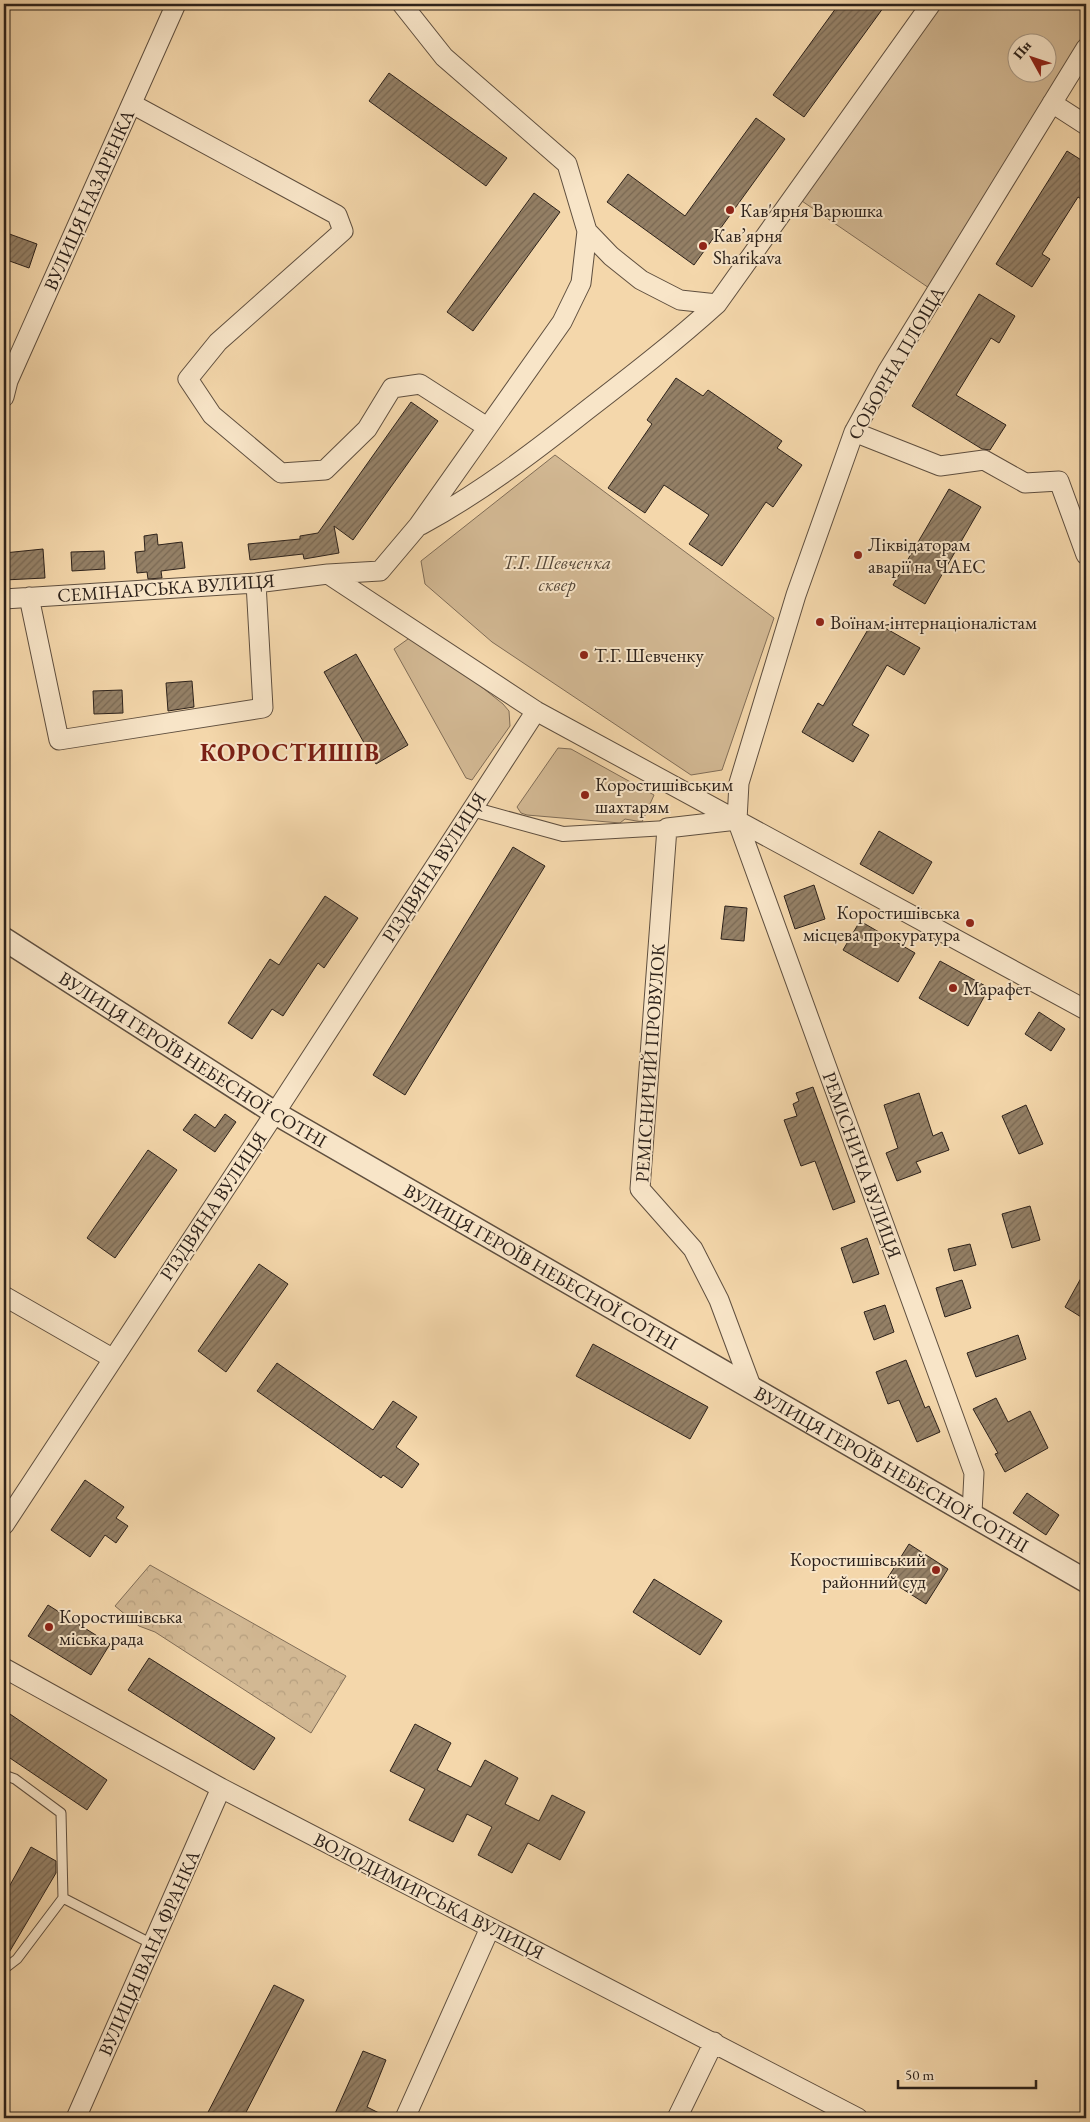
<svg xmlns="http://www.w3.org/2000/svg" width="1090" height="2122" font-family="'EB Garamond',serif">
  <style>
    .green { fill: #d2b893; stroke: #806d57; fill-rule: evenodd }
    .forest { fill: url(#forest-crowns); stroke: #806d57 }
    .building { fill: url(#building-hatch); stroke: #2d221b }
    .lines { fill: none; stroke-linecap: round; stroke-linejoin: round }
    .service-casing { stroke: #5f4f3f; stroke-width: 11 }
    .pedestrian-casing { stroke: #5f4f3f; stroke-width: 16 }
    .minor-casing { stroke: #5f4f3f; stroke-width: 21 }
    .tertiary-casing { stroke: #5f4f3f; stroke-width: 25 }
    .service { stroke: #f8e5c8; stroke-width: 9 }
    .pedestrian { stroke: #f8e5c8; stroke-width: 14 }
    .minor { stroke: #f8e5c8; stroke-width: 19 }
    .tertiary { stroke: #f8e5c8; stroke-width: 22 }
    .poi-dot { fill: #8f2418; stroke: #f8e5c8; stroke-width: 2 }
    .labels { text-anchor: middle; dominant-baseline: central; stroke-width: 4; stroke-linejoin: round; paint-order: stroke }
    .street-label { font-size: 19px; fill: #2d221b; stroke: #f8e5c8 }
    .poi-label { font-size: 19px; fill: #2d221b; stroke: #f8e5c8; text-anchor: start }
    .park-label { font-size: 19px; font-style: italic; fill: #564839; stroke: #f8e5c8 }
    .district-label { font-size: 24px; font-weight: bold; letter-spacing: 1px; fill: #7a1f14; stroke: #f8e5c8 }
  </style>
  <defs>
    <pattern id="forest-crowns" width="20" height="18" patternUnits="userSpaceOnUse" patternTransform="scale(1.25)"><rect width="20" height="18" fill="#d2b893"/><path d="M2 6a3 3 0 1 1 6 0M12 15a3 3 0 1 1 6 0" fill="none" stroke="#b59e7e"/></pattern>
    <pattern id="building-hatch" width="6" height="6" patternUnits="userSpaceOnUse" patternTransform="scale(1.25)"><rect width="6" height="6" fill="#948066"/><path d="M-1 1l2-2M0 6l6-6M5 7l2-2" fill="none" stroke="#796853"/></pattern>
  </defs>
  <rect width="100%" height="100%" fill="#f4d7ab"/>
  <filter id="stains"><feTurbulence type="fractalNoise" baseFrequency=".004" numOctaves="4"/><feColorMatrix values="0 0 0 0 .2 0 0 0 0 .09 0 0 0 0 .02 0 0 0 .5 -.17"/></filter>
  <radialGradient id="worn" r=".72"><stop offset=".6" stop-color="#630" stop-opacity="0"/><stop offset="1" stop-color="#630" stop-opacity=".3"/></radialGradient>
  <path class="green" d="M943 4H1086V31L932 290 799 199ZM1018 42H1048V72H1018Z
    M555 455 774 618 722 770 691 775 492 642 425 584 421 561Z
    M415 634 503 704 509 711 510 726 472 780 466 778 394 649Z
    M558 748 571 749 654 795 642 822 625 819 620 823 527 815 521 813 517 807Z"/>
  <path class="forest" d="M150 1565 346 1676 311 1733 155 1632 139 1626 115 1606Z"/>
  <path class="building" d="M839 4H886L804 117 773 95Z
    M389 73 507 158 486 186 369 101Z
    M756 118 785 139 694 265 607 202 628 174 685 216Z
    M1067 151 1086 163V202L1078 197 1042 254 1050 259 1032 287 996 264Z
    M534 193 560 212 473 331 447 312Z
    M4 232 37 244 29 268 4 259Z
    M979 294 1015 316 999 343 991 338 956 395 1006 425 990 450 982 449 912 406Z
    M676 378 703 396 708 390 782 441 777 448 802 465 773 507 766 502 722 566 689 544 709 515 664 485 645 513 608 488 652 424 647 420Z
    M411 402 438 421 353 540 334 526 339 553 304 559 303 554 250 560 248 544 300 539V536L318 533Z
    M949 489 981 507 925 604 893 585Z
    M157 534 158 545 182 542 185 568 161 571 162 578 148 579 147 572 137 573 135 552 145 551 144 536Z
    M43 549 45 578 4 580V553Z
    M104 551 105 569 72 571 71 552Z
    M873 621 920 648 904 675 887 665 852 725 869 735 853 762 802 732 818 703 823 706Z
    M356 654 408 745 376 764 324 672Z
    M192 681 194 707 168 711 166 683Z
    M122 690 123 713 94 714 93 691Z
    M879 831 932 862 913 894 860 864Z
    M513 847 545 866 405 1095 373 1075Z
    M814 885 825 919 795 929 784 896Z
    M325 896 358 918 324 968 318 963 283 1016 272 1009 252 1039 228 1023 270 959 279 965Z
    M725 906 747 908 744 941 721 939Z
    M860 921 915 953 898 982 843 950Z
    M940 961 989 988 968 1026 919 998Z
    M1039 1012 1065 1029 1051 1051 1025 1034Z
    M813 1087 855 1202 833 1210 815 1161 801 1166 784 1120 797 1116 793 1104 799 1101 796 1093Z
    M919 1093 933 1136 942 1132 949 1150 916 1162 921 1172 897 1181 886 1153 898 1148 884 1105Z
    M1026 1105 1043 1144 1019 1154 1002 1116Z
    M195 1114 215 1128 225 1114 236 1122 215 1152 183 1130Z
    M148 1150 177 1170 115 1258 87 1238Z
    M1030 1206 1040 1240 1012 1248 1002 1214Z
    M867 1238 879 1274 853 1283 841 1248Z
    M970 1244 976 1265 954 1271 948 1249Z
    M259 1264 288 1284 226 1372 198 1351Z
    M1086 1269V1320L1065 1307Z
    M962 1280 971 1308 945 1317 936 1288Z
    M885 1305 894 1332 874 1340 864 1312Z
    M1018 1335 1026 1359 976 1377 967 1353Z
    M593 1344 708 1407 690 1439 576 1376Z
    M906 1360 925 1408 929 1406 940 1432 917 1442 899 1400 888 1404 876 1372Z
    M277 1363 373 1430 393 1401 417 1417 396 1447 419 1464 402 1488 383 1475 381 1478 257 1391Z
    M996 1398 1008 1422 1030 1411 1048 1448 1005 1472 995 1454 998 1453 973 1409Z
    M85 1480 124 1507 116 1518 128 1526 116 1543 105 1535 90 1557 51 1530Z
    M1027 1493 1059 1515 1046 1535 1013 1513Z
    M909 1544 948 1569 926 1604 887 1579Z
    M654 1579 722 1621 700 1655 633 1612Z
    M48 1605 110 1644 91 1675 28 1636Z
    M149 1658 275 1738 254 1770 128 1690Z
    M4 1710 107 1780 87 1810 4 1754Z
    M415 1724 451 1743 437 1770 471 1787 485 1760 518 1778 505 1804 539 1821 552 1795 585 1812 560 1860 528 1843 512 1873 478 1855 492 1827 467 1814 453 1842 409 1820 425 1789 390 1771Z
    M31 1847 56 1861V1873L4 1961V1896Z
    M274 1985 304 2000 243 2118H205Z
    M363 2051 386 2060 367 2107 389 2118H333Z"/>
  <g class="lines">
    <defs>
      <path id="service" d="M4 1775 15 1779 61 1813 63 1898
        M4 1969 17 1959 63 1898 152 1944"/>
      <path id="pedestrian" d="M472 809 563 834 667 828"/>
      <path id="minor" d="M402 4 444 57 567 164 587 231 611 256 641 280 680 300 717 304
        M1052 103 1086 125
        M132 104 337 215 343 231 218 342 188 379 212 415 281 473 325 470 367 429 392 388 420 384 487 427
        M4 397 8 381 176 4
        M854 432 940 466 984 460 1025 483 1059 481 1086 555
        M421 525C480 493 534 452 587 410 631 376 675 342 717 304L931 4
        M328 574 536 711 1086 1010
        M29 597 59 740 263 708 256 583
        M4 599 256 583 328 574 380 571 418 526 562 322 581 283 587 231
        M737 820 667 828 640 1189 693 1249 719 1300 751 1386
        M4 1296 112 1358
        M972 1513 974 1473 737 820 739 783 796 595 854 432 887 372 1086 48
        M4 1525 275 1113 536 711
        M4 1668 221 1788 858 2118
        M76 2118 221 1788
        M405 2118 490 1928
        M677 2118 714 2042"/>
      <g id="tertiary">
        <path id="s1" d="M4 939 275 1113 1086 1581"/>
      </g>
    </defs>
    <use href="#service" class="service-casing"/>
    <use href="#pedestrian" class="pedestrian-casing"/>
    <use href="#minor" class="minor-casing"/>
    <use href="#tertiary" class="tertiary-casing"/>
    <use href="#service" class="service"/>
    <use href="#pedestrian" class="pedestrian"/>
    <use href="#minor" class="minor"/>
    <use href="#tertiary" class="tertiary"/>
  </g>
  <g class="poi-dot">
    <circle cx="730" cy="210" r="5"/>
    <circle cx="703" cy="246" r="5"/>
    <circle cx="858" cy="555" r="5"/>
    <circle cx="820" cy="622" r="5"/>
    <circle cx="584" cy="655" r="5"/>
    <circle cx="585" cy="795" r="5"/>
    <circle cx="970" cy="923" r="5"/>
    <circle cx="953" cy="988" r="5"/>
    <circle cx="936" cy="1570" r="5"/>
    <circle cx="49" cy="1627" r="5"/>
  </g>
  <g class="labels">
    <g class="street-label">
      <text transform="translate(89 200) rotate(-66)">ВУЛИЦЯ НАЗАРЕНКА</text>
      <text transform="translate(896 363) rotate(-60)">СОБОРНА ПЛОЩА</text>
      <text transform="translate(166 588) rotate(-4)">СЕМІНАРСЬКА ВУЛИЦЯ</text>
      <text transform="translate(434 867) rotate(-57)">РІЗДВЯНА ВУЛИЦЯ</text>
      <text stroke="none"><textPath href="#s1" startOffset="224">ВУЛИЦЯ ГЕРОЇВ НЕБЕСНОЇ СОТНІ</textPath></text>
      <text transform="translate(650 1063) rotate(-86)">РЕМІСНИЧИЙ ПРОВУЛОК</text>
      <text transform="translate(862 1165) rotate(70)">РЕМІСНИЧА ВУЛИЦЯ</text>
      <text transform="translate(213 1206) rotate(-56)">РІЗДВЯНА ВУЛИЦЯ</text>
      <text stroke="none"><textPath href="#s1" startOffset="629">ВУЛИЦЯ ГЕРОЇВ НЕБЕСНОЇ СОТНІ</textPath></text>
      <text stroke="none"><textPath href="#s1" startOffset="1034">ВУЛИЦЯ ГЕРОЇВ НЕБЕСНОЇ СОТНІ</textPath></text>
      <text transform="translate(429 1896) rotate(27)">ВОЛОДИМИРСЬКА ВУЛИЦЯ</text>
      <text transform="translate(149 1953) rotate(-66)">ВУЛИЦЯ ІВАНА ФРАНКА</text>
    </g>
    <g class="poi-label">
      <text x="740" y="210">Кав'ярня Варюшка</text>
      <text x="713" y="235">Кав’ярня<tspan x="713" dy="22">Sharikava</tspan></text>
      <text x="868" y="544">Ліквідаторам<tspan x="868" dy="22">аварії на ЧАЕС</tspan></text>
      <text x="830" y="622">Воїнам-інтернаціоналістам</text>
      <text x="594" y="655">Т.Г. Шевченку</text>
      <text x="595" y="784">Коростишівським<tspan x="595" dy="22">шахтарям</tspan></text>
      <text x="960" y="912" text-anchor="end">Коростишівська<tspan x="960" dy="22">місцева прокуратура</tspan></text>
      <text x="963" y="988">Марафет</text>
      <text x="926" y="1559" text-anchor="end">Коростишівський<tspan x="926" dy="22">районний суд</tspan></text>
      <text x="59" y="1616">Коростишівська<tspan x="59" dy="22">міська рада</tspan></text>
    </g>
    <g class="park-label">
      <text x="557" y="562">Т.Г. Шевченка<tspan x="557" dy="22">сквер</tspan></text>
    </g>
    <g class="district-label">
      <text x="290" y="752">КОРОСТИШІВ</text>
    </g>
  </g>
  <rect width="1090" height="2122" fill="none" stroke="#f4d7ab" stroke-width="20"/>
  <rect x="5" y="5" width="1080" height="2112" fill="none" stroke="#2d221b" stroke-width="2.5"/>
  <rect x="10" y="10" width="1070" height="2102" fill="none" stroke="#2d221b"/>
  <g transform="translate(1032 58) rotate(310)"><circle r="24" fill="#f8e5c8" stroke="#a79783"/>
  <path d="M0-4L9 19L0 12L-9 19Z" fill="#8f2418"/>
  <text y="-8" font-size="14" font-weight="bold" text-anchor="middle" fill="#2d221b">Пн</text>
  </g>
  <path d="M898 2080v8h138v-8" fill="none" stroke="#2d221b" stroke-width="2.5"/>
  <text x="905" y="2080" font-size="15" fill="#2d221b" stroke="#f8e5c8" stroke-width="4" paint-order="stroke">50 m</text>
  <rect width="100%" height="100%" filter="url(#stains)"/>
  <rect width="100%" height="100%" fill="url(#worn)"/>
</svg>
